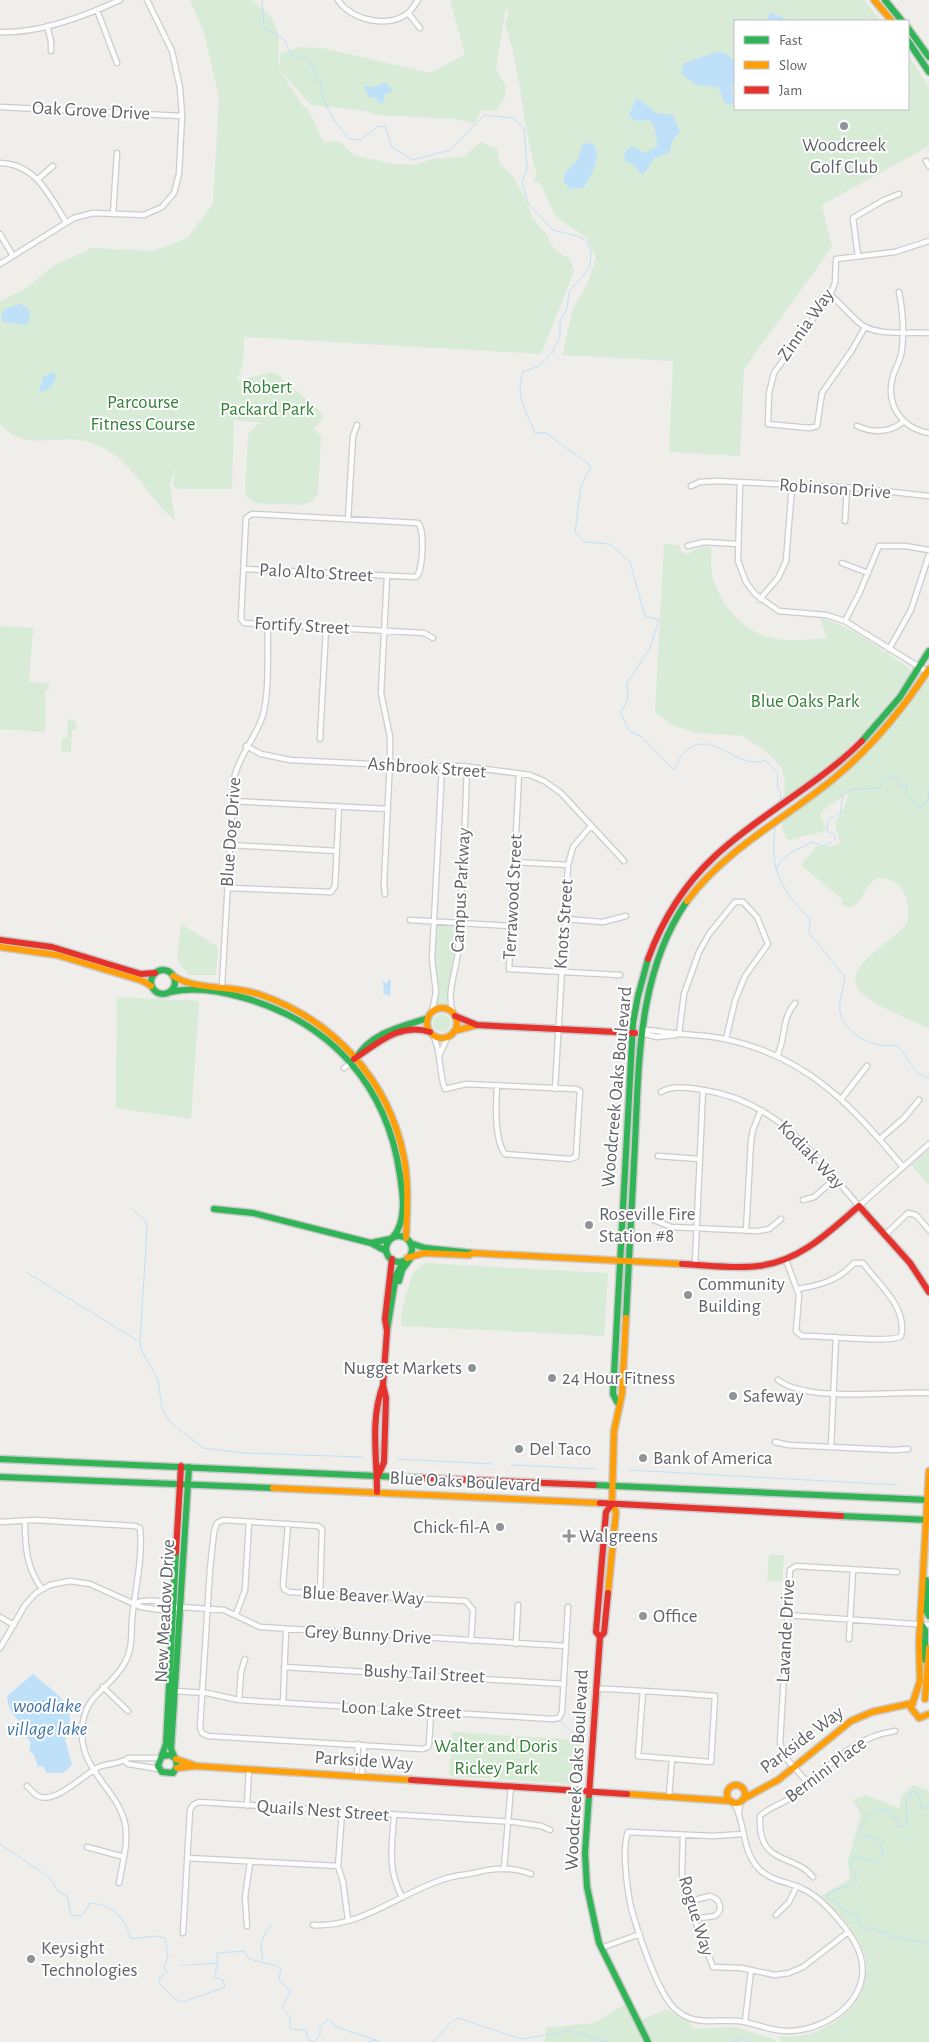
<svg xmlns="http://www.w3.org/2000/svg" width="929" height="2042" font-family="'Alegreya Sans',sans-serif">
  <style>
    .green { fill: #d8ebd6 }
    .water { fill: #bfe0f9 }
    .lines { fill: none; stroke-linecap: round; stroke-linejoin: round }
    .stream { stroke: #bfe0f9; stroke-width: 1 }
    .street-casing { stroke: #cbcccc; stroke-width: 7 }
    .fast-casing { stroke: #cacacb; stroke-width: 9 }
    .slow-casing { stroke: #cacacb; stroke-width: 9 }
    .jam-casing { stroke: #cacacb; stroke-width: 9 }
    .street { stroke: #fdfcfc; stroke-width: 4.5 }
    .fast { stroke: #30b455; stroke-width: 6 }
    .slow { stroke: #ff9f0a; stroke-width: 6 }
    .jam { stroke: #e5322d; stroke-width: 6 }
    .poi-dot { fill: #919496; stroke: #fff; stroke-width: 2 }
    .labels { text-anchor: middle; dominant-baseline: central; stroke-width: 4; stroke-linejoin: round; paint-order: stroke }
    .street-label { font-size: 19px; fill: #5f6368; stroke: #fff }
    .poi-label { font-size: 19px; fill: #5f6368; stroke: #fff; text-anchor: start }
    .park-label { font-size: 19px; fill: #348238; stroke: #fff }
    .water-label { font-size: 20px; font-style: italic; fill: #4174aa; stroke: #fff }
  </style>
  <rect width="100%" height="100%" fill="#efeeea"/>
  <path class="green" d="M190 0H252L272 18 278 32 279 68 281 54 299 47 322 48 431 73 465 54 450 0H864L881 21H735V109H908V55L929 87V146L822 205 832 247 744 369 740 456 669 452 673 361 562 355 573 309 589 280 596 258 587 238 556 217 540 183 533 182 537 175C522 126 522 73 505 24L509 14 506 8 496 68 506 86 505 98 496 111 482 110 475 123 455 119 376 115 366 111 311 105 279 69 302 105 308 109 324 143 338 141 354 155 394 164 415 165 432 159 463 157 481 142 497 149 500 164 512 175 527 201 532 218 547 235 554 249 571 260 574 272 541 354 244 337 243 364 237 381 271 372 277 374 321 412 323 418 316 427H312L321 436 318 493 312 502 302 505 255 503 245 495 248 435 255 426 263 423 234 420 232 489H177L173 484 176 467 170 484 175 521C144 494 130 452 85 441 52 434 26 453 0 424V301L25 289 53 266 92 248 153 251 187 238 213 204 219 97 204 32Z
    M664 544 679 545 682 552 688 554 701 547H711C712 555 710 566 712 574 720 608 748 638 785 640 798 641 813 639 827 638L820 618C852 625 881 650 909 668L911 673 906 681 864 732 831 764 784 799 785 782 781 767 769 754 743 736 696 733 672 725 655 712Z
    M0 626 33 628 29 682 49 683V690H45V732L0 729Z
    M929 681V1029C911 1018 864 1005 856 984 848 962 898 940 907 922 910 917 908 909 907 904 907 895 902 887 894 882 861 862 867 918 842 905V899L802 866C804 857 813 855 815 846H834L840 843 835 823 845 806 849 792C842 798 825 807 820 814L826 828 822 832 788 840 782 829 783 820C841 776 881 742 924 682Z
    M68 719 75 721 77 730H72L71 752H61L62 738H67Z
    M181 924 218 947 216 975H188L177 959Z
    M439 925 454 926 457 928 455 958 448 1007 435 1006 438 993 434 964 436 928Z
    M117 997 199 1001 191 1119 116 1108Z
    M433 1023a9 9 0 1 1 18 0a9 9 0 1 1-18 0Z
    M929 1150V1185L911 1165Z
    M425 1263 608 1273 604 1336 401 1326 402 1310 412 1274Z
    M769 1555H784L782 1582 767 1581Z
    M452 1732 582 1740 579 1781 575 1784 449 1776Z
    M913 1785 929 1791V2042H782L777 2037C786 2036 796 2037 805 2035 844 2027 882 1985 860 1944 851 1926 835 1910 821 1896L850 1879 848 1861 861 1815 853 1800 866 1795 899 1808 902 1795Z
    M626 2004 635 2023 666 2009 692 2024V2029L735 2027 774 2039 777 2042H545L546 2028 594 2023Z"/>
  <path class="water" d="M770 13H773L791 21H766Z
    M717 52 725 53 735 61V83L731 88 735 102 732 104 725 103 718 87 697 85 681 74 684 63Z
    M384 82 393 89 391 92 384 95 385 101 380 104 376 98 369 97 364 86C371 86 378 89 384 82Z
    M639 99 656 113 673 115 680 132 672 141 670 152 654 158 645 173 641 174 635 166 625 161 624 154 632 146 645 153 658 146 654 126 650 120 636 121 629 116 635 100Z
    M589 143H592C604 155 591 176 583 188L571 189 564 183V174L578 159 582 145Z
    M19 304 26 306 30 312 28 325 3 322 1 316 3 310Z
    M51 373H56C56 382 48 392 39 392L43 377Z
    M381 980 387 984 388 980H391L390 996 383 993 384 985Z
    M33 1674C58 1696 80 1704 65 1740L72 1765 63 1773H47L43 1766 38 1767 34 1755 29 1750 31 1743 26 1736 27 1728C16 1719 8 1711 7 1696Z"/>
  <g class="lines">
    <path class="stream" d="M262 0 264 28 284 39 291 55 309 60 321 85 323 99 334 120 349 139 361 140 377 127 385 126 392 147 412 160 450 150 484 115 512 118 524 128 527 169 522 182 528 203 553 230 577 236 587 241 591 251 590 267 569 292 567 308 560 321V336L552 353 539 366 523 372C515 396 526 411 535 433H546L591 466 581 486 575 532 584 542 610 544 630 562 645 616 659 620 650 648 627 683 628 700 620 713 630 731 642 737 674 770C677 764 681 754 687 750 714 729 737 771 765 760L778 774 777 786 781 794 780 803
      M776 824C768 867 780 889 810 919L809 933 845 977C844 986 838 1004 840 1012 845 1035 875 1049 896 1045 910 1057 911 1073 929 1079
      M835 840V836L827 831 828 820 840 814 843 795 854 789 879 788 888 777H895L902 786 907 785 906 794 921 808 928 800 929 788
      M776 870C782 853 798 850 812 842L823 846 832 842
      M132 1209 146 1221 147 1228 140 1342 141 1349 158 1380 162 1408 171 1423 203 1448 244 1453 363 1457
      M26 1272 138 1341
      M398 1459 492 1464
      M511 1465 596 1469
      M629 1470 897 1485
      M561 1723 575 1734V1740
      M929 1806 922 1809 918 1793 912 1791 906 1802 907 1822 901 1828 889 1810C872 1806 865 1820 859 1832V1835C871 1837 884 1840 882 1855L876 1861H868L856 1855 850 1865 857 1881C848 1889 832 1888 826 1896L831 1900H835L842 1909 858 1916 859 1924 865 1928H870L894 1937 929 1943
      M0 1844 50 1878 58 1891 67 1896 71 1915 82 1916 90 1903C111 1904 126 1918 131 1939L154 1936 165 1938 168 1957 164 1967 167 1972 160 1977 159 1983 175 1999 183 2002 225 1987 223 1980 214 1977 218 1963 217 1953 244 1951 249 1959 278 1966 281 1969 279 1979 290 1992 282 2008 290 2017V2029L306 2030 307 2038 313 2042
      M262 1959 263 1956C258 1946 264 1932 272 1925
      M186 1965 218 1963
      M181 1966 183 1965
      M314 2042 320 2035V2027L328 2019 333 2022 336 2027 376 2040
      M369 2042 376 2040 381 2042
      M433 2042 450 2023 458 2018 521 2039 569 2031 607 2042
      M731 2042 743 2039 753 2042"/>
    <defs>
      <path id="street" d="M338 0C351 20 388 29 408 13 412 10 415 4 418 0
        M97 10 117 63
        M408 13 420 28
        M47 26 51 41V51
        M0 32C38 34 85 16 120 0
        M0 107 182 116
        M926 161 929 166
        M0 163C36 164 49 195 66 222
        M38 179 53 166
        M113 214 117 153
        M0 234 13 256
        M858 256 853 218 884 200 899 194
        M0 264 74 218 93 213 144 215 162 207 174 193 179 174 182 116 180 88 172 51 147 0
        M899 292C903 311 904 330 902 350 901 359 896 367 893 376 885 404 901 428 929 433
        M830 295C842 304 850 316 862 325 878 336 910 332 929 333
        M865 327 852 350 822 393 817 426 809 428 768 424 769 393 774 373 830 295 835 283 836 259 895 252 929 241
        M857 426C873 433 889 433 903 422
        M740 483 738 561 746 582 755 594 779 611 826 615 845 621 929 673
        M691 486 700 482 718 481 856 488 929 496
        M348 519 353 436 357 425
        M845 521 847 488
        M688 546 704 542 737 544
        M842 563 868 573
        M244 569 416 577C423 572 425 529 418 523L252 514 246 518 241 619 244 623 424 633 433 638
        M760 599 778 578 786 561 792 486
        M845 621 859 594 879 546H905L929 550
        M889 649 911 610 929 555
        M320 739 326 628
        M246 746 261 754 290 760 430 767 462 766 530 775 544 781 561 793 624 861
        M519 774 509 969 620 975
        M232 801 388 809
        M230 845 337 851
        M515 862 568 865
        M227 888 331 892 335 886 339 806
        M385 894 384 885 390 759V737L381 693 387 576
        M565 919 603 922 626 916
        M410 920 511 926
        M222 985 234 778C239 756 254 740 262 718 270 695 267 650 268 625
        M432 1012 436 992 432 959 442 766
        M453 1013C446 994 456 971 458 952 462 891 465 829 467 767
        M641 1033 647 1030 657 1031C679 1035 702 1034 725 1039 808 1057 851 1105 903 1167
        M641 1033 657 1037 676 1035
        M679 1034 684 994 699 952 709 934 735 902H743L757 917 768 944 745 976 735 1001 726 1039
        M433 1035C442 1052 438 1071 445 1089L466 1084 576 1089 580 1091 576 1157 570 1159 505 1154C494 1139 496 1104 497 1086
        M440 1054 448 1036
        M777 1056C786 1039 781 1019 795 1003
        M344 1068 352 1062
        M555 1089 568 865 573 847 591 826
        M661 1092C673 1085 689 1088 703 1090 777 1101 812 1153 859 1206L929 1144
        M842 1098 867 1066
        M880 1139 904 1118 919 1100
        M658 1156 699 1159
        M803 1200 814 1197 835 1179
        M654 1220 671 1227 758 1231 769 1229 781 1219
        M746 1231 751 1141 753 1130 761 1110
        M885 1235 908 1213 916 1215 929 1230
        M786 1260 799 1295 796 1331 802 1336C819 1335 892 1344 901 1336 908 1307 877 1283 863 1263H854C838 1281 820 1285 798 1289
        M695 1264 703 1090
        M778 1380C809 1403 890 1391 929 1393
        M775 1442 788 1445 894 1450 908 1449
        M831 1447 836 1337
        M25 1521C25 1546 26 1567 42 1589
        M0 1522 35 1520 135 1526 140 1528C143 1559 135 1589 132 1619 131 1635 133 1649 124 1664 109 1691 83 1693 82 1732 81 1771 117 1789 125 1823 129 1843 122 1864 119 1883
        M288 1524 283 1585 284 1589 289 1592 466 1601 473 1610 471 1641
        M320 1595 322 1529 318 1526 223 1520 217 1523 214 1532 210 1569 200 1728 202 1733 208 1736 423 1749 428 1747 429 1744 431 1712
        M135 1603C146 1599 164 1600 174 1606
        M236 1614 245 1590 249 1522
        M786 1615 929 1625
        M0 1617 14 1625
        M849 1639 853 1570
        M516 1644 518 1605
        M0 1648 25 1605 36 1593 50 1585 70 1581 90 1584 141 1607 161 1610 181 1607 224 1610 260 1627 566 1646
        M284 1667 564 1684
        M103 1687 128 1711
        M596 1689H609C644 1691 679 1693 715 1696L711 1762 638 1756 643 1691
        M174 1691 207 1693 239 1700 552 1719 559 1718 562 1712 568 1607
        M239 1700 241 1672 245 1659
        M283 1703 286 1630
        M125 1761 128 1764 159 1769
        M357 1776 358 1744
        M362 1776 364 1745
        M808 1783 785 1757 780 1743 790 1570 796 1566 897 1572
        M27 1786C30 1789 34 1794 38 1796 55 1805 84 1774 99 1767 108 1763 122 1764 128 1758H160
        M669 1796 672 1759
        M734 1803C746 1824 741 1850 759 1869 771 1881 789 1882 803 1889 823 1898 853 1933 860 1954 874 1997 829 2030 790 2031 772 2032 756 2023 738 2021 714 2019 693 2027 674 2008 658 1992 641 1941 634 1918 628 1900 621 1850 628 1832L713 1836 743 1834
        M247 1806 249 1769
        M342 1812 338 1866 343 1882 348 1920
        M739 1813 740 1802
        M394 1816C392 1846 387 1869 402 1897
        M683 1835 682 1873 685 1895 713 1967 741 1968 775 1975 789 1973 803 1967 847 1933
        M87 1847 124 1857
        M188 1858 338 1866
        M504 1869 511 1786
        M813 1877C795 1853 757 1867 760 1816 769 1807 783 1804 793 1796 828 1769 849 1738 895 1731
        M687 1902 710 1896C720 1899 724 1909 715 1916L693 1919
        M776 1915 789 1902 797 1886
        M313 1925C361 1928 400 1893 444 1879 453 1876 464 1875 474 1873 493 1868 512 1866 531 1874
        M247 1926 245 1897 250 1863
        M183 1933 190 1810 193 1805 199 1802 514 1822 541 1826 550 1830
        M601 1948 640 1934
        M745 2022 751 1970"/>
      <path id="fast" d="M885 0 902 21
        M908 28 929 57
        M908 41 929 72
        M862 741 900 697 929 651
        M151 982a12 12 0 1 1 24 0a12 12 0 1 1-24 0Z
        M170 992C194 986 221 991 245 998 331 1023 387 1085 400 1175 403 1194 407 1221 393 1237
        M356 1058C372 1032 401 1027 428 1018
        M214 1209 253 1213 371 1243 386 1251
        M386 1249a13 13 0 1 1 26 0a13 13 0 1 1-26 0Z
        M371 1243 390 1239
        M410 1243 425 1248 473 1253
        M399 1281 402 1270 410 1259
        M626 1318C629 1260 632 1201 635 1143 639 1060 638 972 687 901
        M387 1330 396 1275 404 1261
        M617 1402 613 1394 633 1023 638 996 648 959
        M0 1459 422 1478
        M0 1477 273 1488
        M594 1485 929 1500
        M841 1516 929 1520
        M926 1580V1611L929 1616
        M921 1624 925 1630V1660
        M163 1756 170 1755 176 1759 177 1767 173 1773 162 1772 158 1766 166 1744 176 1552
        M174 1756 171 1749 189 1467
        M589 1795 585 1853 587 1887 599 1943 648 2042"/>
      <path id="slow" d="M874 0 892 21
        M687 901C726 849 783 820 832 780 870 749 902 710 929 669
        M0 947 57 955 143 981 151 986
        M173 976C197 991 231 985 258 994 333 1019 389 1080 404 1158 409 1184 407 1212 406 1238
        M427 1023a15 15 0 1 1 30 0a15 15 0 1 1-30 0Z
        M454 1031 477 1025
        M407 1258 424 1253 469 1255 473 1253 682 1264
        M929 1471 919 1642 920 1681 911 1708 919 1718 929 1714
        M273 1488 600 1503
        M608 1593 616 1512 612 1504 614 1431 622 1394 626 1318
        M925 1699 929 1648
        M176 1759 196 1766 411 1780
        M177 1768 196 1766
        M727 1794a9 9 0 1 1 18 0a9 9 0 1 1-18 0Z
        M627 1794 731 1801
        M743 1799 778 1780 851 1721 872 1712 913 1703"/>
      <path id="jam" d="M0 940 52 947 141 974 155 973
        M648 959C662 921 684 885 714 857 760 814 817 786 862 741
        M455 1016 477 1025 635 1033
        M354 1059C378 1043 400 1022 430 1032
        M682 1264C707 1265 733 1269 758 1266 799 1262 829 1232 859 1206L910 1263 929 1292
        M378 1476 384 1462 386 1398 383 1385 387 1331 385 1319 392 1259
        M422 1478 594 1485
        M377 1492C377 1456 370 1420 383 1385
        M600 1503 841 1516
        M176 1552 181 1466
        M600 1637 596 1632 606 1512 612 1504
        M411 1780 627 1794
        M589 1795 600 1637 604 1633 608 1593"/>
    </defs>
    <use href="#street" class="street-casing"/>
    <use href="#fast" class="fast-casing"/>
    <use href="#slow" class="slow-casing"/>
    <use href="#jam" class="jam-casing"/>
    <use href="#street" class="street"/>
    <use href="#fast" class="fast"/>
    <use href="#slow" class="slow"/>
    <use href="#jam" class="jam"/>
  </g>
  <g class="poi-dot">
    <circle cx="844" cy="126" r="5"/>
    <circle cx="589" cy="1225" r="5"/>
    <circle cx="688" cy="1295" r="5"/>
    <circle cx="472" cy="1368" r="5"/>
    <circle cx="552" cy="1378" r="5"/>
    <circle cx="733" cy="1396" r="5"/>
    <circle cx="519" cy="1449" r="5"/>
    <circle cx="643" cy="1458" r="5"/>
    <circle cx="500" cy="1527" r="5"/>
    <path d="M566.5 1528.5h5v5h5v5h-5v5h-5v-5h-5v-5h5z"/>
    <circle cx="643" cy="1616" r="5"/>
    <circle cx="31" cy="1959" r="5"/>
  </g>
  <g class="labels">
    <g class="street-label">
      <text transform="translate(91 111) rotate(3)">Oak Grove Drive</text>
      <text transform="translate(806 325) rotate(-55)">Zinnia Way</text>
      <text transform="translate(835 489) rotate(4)">Robinson Drive</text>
      <text transform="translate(316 573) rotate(3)">Palo Alto Street</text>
      <text transform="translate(302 626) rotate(3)">Fortify Street</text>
      <text transform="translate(427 768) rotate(4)">Ashbrook Street</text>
      <text transform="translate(231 832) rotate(-86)">Blue Dog Drive</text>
      <text transform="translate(461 890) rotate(-87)">Campus Parkway</text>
      <text transform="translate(513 897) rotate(-87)">Terrawood Street</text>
      <text transform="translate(564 924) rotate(-86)">Knots Street</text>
      <text transform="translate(617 1087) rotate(-85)">Woodcreek Oaks Boulevard</text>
      <text transform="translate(811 1155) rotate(46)">Kodiak Way</text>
      <text transform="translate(465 1482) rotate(3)">Blue Oaks Boulevard</text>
      <text transform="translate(363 1596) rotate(3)">Blue Beaver Way</text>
      <text transform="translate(165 1611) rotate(-87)">New Meadow Drive</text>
      <text transform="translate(786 1631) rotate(-87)">Lavande Drive</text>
      <text transform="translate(368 1635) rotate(3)">Grey Bunny Drive</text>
      <text transform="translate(424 1674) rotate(3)">Bushy Tail Street</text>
      <text transform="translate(401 1710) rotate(3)">Loon Lake Street</text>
      <text transform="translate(802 1740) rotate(-37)">Parkside Way</text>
      <text transform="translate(364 1761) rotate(4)">Parkside Way</text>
      <text transform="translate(577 1770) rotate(-87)">Woodcreek Oaks Boulevard</text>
      <text transform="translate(826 1770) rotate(-37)">Bernini Place</text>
      <text transform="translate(323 1811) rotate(4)">Quails Nest Street</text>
      <text transform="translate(696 1916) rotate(73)">Rogue Way</text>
    </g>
    <g class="poi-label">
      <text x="844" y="145" text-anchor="middle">Woodcreek<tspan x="844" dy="22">Golf Club</tspan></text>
      <text x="599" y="1214">Roseville Fire<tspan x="599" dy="22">Station #8</tspan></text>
      <text x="698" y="1284">Community<tspan x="698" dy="22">Building</tspan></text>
      <text x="462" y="1368" text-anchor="end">Nugget Markets</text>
      <text x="562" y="1378">24 Hour Fitness</text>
      <text x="743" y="1396">Safeway</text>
      <text x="529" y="1449">Del Taco</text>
      <text x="653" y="1458">Bank of America</text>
      <text x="490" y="1527" text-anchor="end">Chick-fil-A</text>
      <text x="579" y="1536">Walgreens</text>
      <text x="653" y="1616">Office</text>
      <text x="41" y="1948">Keysight<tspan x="41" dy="22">Technologies</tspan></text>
    </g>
    <g class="park-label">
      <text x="267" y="387">Robert<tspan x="267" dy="22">Packard Park</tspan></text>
      <text x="143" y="402">Parcourse<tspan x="143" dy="22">Fitness Course</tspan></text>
      <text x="805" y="701">Blue Oaks Park</text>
      <text x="496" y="1746">Walter and Doris<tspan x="496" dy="22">Rickey Park</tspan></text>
    </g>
    <g class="water-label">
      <text x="47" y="1706">woodlake<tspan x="47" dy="23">village lake</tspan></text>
    </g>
  </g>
  <rect x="734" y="20" width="175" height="90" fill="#ffffff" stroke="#bfc1c3"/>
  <rect x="744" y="36" width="25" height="8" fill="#30b455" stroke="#bfc1c3"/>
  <text x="779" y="45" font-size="15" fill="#5f6368">Fast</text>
  <rect x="744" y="61" width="25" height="8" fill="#ff9f0a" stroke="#bfc1c3"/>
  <text x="779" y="70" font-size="15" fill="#5f6368">Slow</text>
  <rect x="744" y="86" width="25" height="8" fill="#e5322d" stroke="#bfc1c3"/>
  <text x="779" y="95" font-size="15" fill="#5f6368">Jam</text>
</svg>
